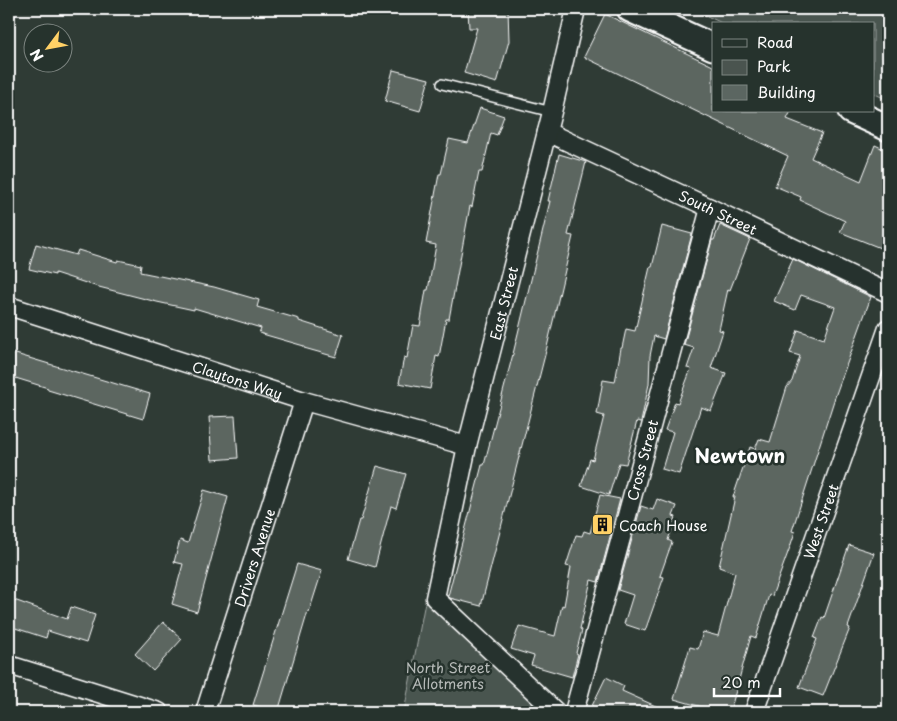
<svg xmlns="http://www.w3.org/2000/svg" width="897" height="721" font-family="'Playpen Sans',sans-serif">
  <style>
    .green { fill: #4a544f; stroke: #a4aaa7 }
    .building { fill: #5b6661; stroke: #fff }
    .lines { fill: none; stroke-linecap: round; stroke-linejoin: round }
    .lane-casing { stroke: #fff; stroke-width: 12 }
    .street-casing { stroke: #fff; stroke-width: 21 }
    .secondary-casing { stroke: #fff; stroke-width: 29 }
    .lane { stroke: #26332d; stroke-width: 9 }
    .street { stroke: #26332d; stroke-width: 18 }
    .secondary { stroke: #26332d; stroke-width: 25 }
    .labels { text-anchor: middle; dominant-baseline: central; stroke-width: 5; stroke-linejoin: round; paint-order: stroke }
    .street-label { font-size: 14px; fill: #fff; stroke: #26332d }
    .poi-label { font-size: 14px; fill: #fff; stroke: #26332d; text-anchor: start }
    .park-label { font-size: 14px; fill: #b7bbb9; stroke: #26332d }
    .district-label { font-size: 19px; font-weight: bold; fill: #fff; stroke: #26332d }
  </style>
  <rect width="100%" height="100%" fill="#2f3b35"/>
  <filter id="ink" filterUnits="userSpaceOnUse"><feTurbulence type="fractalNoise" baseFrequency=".02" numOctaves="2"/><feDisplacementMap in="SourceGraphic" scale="10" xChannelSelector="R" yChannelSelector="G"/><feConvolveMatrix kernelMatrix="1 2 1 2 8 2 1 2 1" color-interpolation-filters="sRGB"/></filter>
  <g filter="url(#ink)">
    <path class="green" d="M692 9H888V100L873 93V24H724Z
      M425 602 542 712H404Z"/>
    <path class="building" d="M468 9H508L509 41 497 83 464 73 477 28H469Z
      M605 14 713 66V111H791L787 119 822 133 811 158 861 181 875 145 888 151V251L840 232 845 221 800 200 801 197 775 186 788 156 584 57Z
      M393 70 429 79 420 111 385 101Z
      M480 108 504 116 497 135 491 133 482 172H479L472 207 470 206 449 319H446L439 357 436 356 430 389 399 383 404 357 407 358 413 325 420 326 426 290H428L436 245 426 243 439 174H441L449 139 468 143Z
      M559 154 586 162 568 235 573 236 547 347 481 606 450 598 448 596 482 465H484L513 354 550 201H548Z
      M720 225 750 239 730 290 728 289 719 330 723 331 711 368 726 373 711 411 701 407 679 474 662 469 673 432 665 430 675 402 678 403 691 369 687 368 694 348 684 345 712 240H714Z
      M662 226 692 234 664 339 654 336 650 356 649 384 641 422 637 421 626 464 619 463 609 495 581 486 590 459 593 460 604 416 597 414 603 380 615 382 621 348H622L626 329 635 331 650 267H652Z
      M36 244 76 255 78 250 117 262 118 260 141 265 140 272 214 287 259 300 257 307 299 319V321L343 335 336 357 304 348V346L259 333 261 328 194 308V310L157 302 95 286 55 273V275L29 269Z
      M793 259 871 297 836 394 792 531 795 532 790 547 772 596 769 595 756 638 751 636 730 712H720L674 699 690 647 698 649 703 632 718 636 735 573 719 567 735 497H733L750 447 755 449 759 439 770 442 787 387 792 381 800 356 790 353 798 330 824 339 835 307 801 295 795 310 774 301Z
      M9 352 150 394 143 419 48 390V388L9 376Z
      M235 416 238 458 212 460 209 417Z
      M377 466 406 474 396 508 391 506 375 567 348 559 359 520H361Z
      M204 490 228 497 197 612 172 604 183 564 174 562 180 540 188 543Z
      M600 495 620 499 598 582 591 580 580 629 582 630 576 653 578 654 572 677 531 665 534 656 511 649 519 626 555 636 562 605 564 606 571 567 566 566 576 535 582 536 584 531 590 533Z
      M657 499 677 506 673 516 676 517 668 540 672 542 660 576 664 577 645 631 624 624 633 595 618 590 641 506 653 510Z
      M849 545 874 553 848 627 850 628 823 696 799 687 817 639 814 638 822 617 824 618Z
      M297 564 322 571 309 612 308 611 278 712 253 705Z
      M14 600 67 619 71 607 95 615 86 643 48 631 46 638 9 626V615Z
      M163 622 182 639 153 671 135 654Z
      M606 677 624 686 622 691 669 712H589Z"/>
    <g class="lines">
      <defs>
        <path id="lane" d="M442 84 552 112"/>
        <g id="street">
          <path id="s1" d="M547 132 710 208 888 293"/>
          <path id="s2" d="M9 306 304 401 467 446"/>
          <path d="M9 665 159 712"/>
          <path id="s3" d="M205 712 304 401"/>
          <path id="s4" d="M556 712 435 598 467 446 552 112 576 9"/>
          <path id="s5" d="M574 712 710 208"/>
          <path id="s6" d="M754 712 888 328"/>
        </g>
        <path id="secondary" d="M630 9 713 47
          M851 111 888 128"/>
      </defs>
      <use href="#lane" class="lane-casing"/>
      <use href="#street" class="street-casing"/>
      <use href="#secondary" class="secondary-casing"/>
      <use href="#lane" class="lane"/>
      <use href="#street" class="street"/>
      <use href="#secondary" class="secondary"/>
    </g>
  </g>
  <defs>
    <symbol id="building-square" viewBox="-11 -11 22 22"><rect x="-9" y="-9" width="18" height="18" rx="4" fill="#ffd166" stroke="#26332d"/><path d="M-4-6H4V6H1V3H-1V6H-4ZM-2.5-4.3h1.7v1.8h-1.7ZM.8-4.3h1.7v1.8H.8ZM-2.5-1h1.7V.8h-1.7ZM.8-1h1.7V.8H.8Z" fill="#111"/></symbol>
  </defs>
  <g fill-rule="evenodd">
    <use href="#building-square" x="590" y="512" width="25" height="25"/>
  </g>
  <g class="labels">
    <g class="street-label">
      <text stroke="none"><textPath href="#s1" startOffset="189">South Street</textPath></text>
      <text stroke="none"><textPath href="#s4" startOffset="469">East Street</textPath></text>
      <text stroke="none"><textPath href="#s2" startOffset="240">Claytons Way</textPath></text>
      <text stroke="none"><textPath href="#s5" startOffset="261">Cross Street</textPath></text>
      <text stroke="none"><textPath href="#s6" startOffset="202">West Street</textPath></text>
      <text stroke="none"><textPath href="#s3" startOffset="162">Drivers Avenue</textPath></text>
    </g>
    <g class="poi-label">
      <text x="619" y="525">Coach House</text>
    </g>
    <g class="park-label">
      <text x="448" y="667">North Street<tspan x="448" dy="16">Allotments</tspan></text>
    </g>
    <g class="district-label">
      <text x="740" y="455">Newtown</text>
    </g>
  </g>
  <rect width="897" height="721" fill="none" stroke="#26332d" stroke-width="30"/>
  <rect x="15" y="15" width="867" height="691" fill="none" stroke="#fff" stroke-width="2" filter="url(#ink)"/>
  <rect x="712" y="22" width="162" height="90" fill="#26332d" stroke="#7d8581"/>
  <rect x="722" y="39" width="25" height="8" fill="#26332d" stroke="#7d8581"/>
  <text x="757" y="48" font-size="15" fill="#ffffff">Road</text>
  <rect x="722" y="60" width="25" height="15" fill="#4a544f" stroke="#7d8581"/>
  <text x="757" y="72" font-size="15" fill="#ffffff">Park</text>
  <rect x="722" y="85" width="25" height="15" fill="#5b6661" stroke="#7d8581"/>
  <text x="757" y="98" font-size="15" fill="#ffffff">Building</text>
  <g transform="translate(48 48) rotate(238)"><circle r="24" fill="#26332d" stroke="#7d8581"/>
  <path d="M0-4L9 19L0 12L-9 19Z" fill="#ffd166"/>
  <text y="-8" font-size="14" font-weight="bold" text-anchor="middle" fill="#ffffff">N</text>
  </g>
  <path d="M714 688v8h66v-8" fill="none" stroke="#ffffff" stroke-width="2.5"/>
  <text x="722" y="688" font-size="15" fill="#ffffff" stroke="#26332d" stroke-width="4" paint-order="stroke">20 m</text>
</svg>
